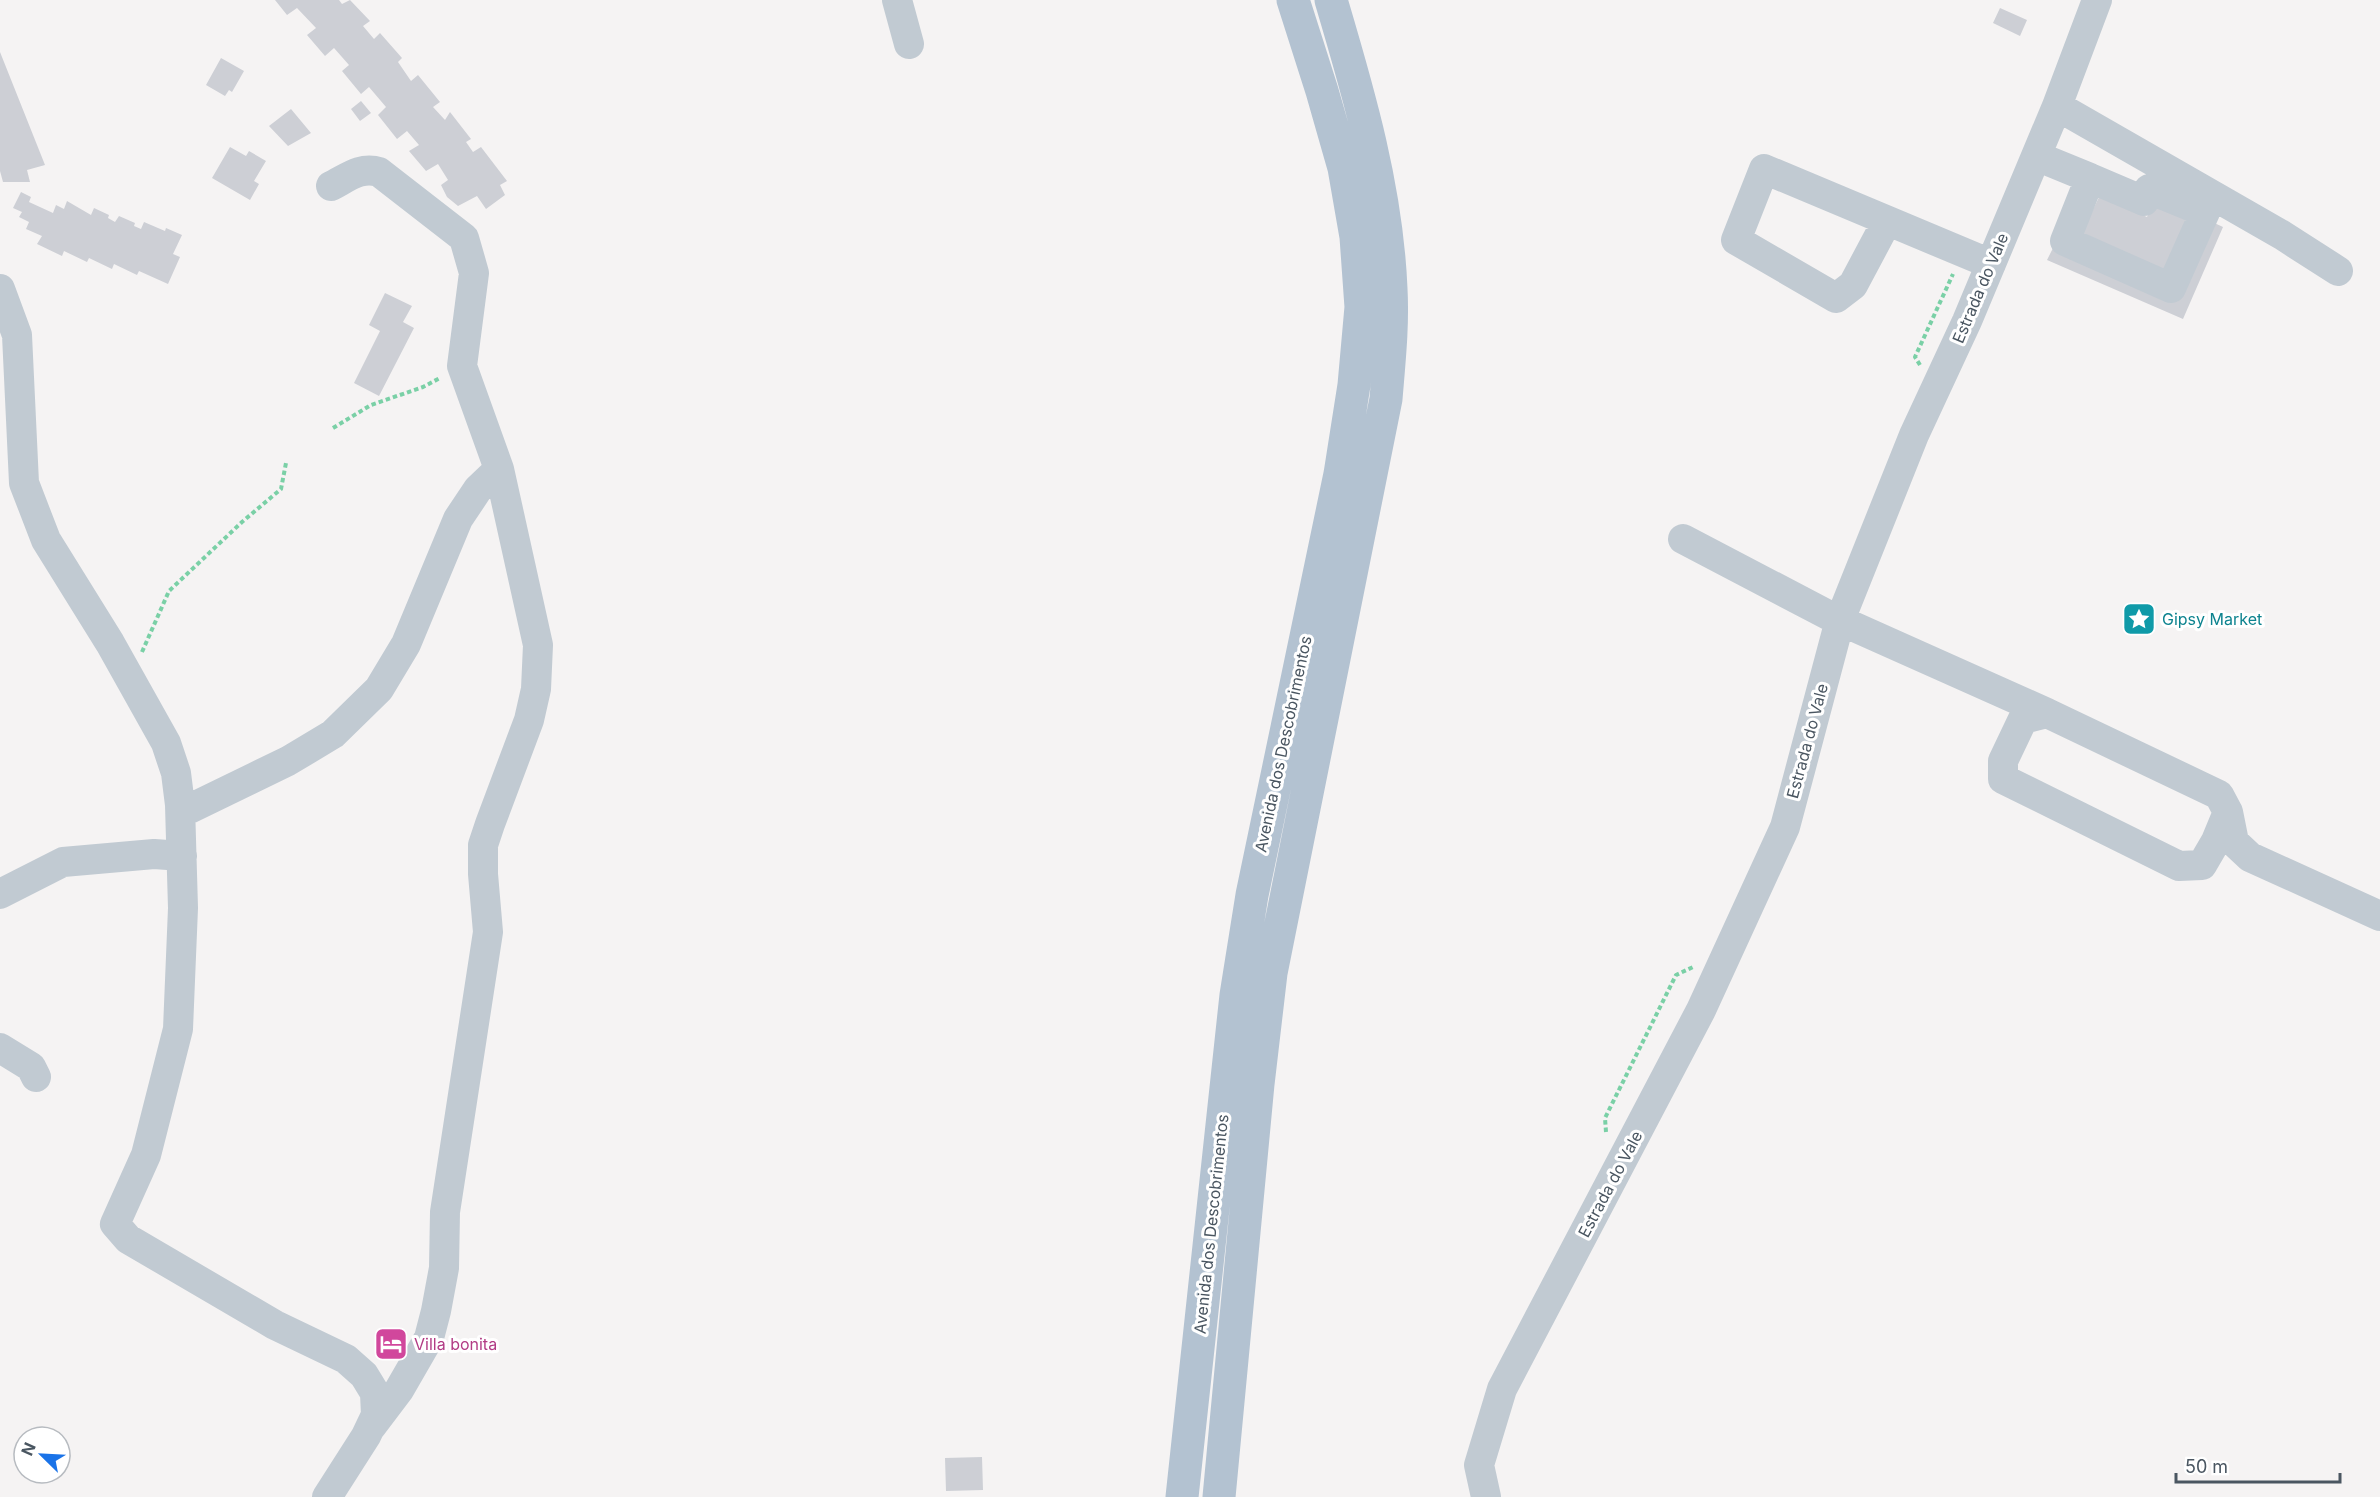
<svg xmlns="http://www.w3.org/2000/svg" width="2380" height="1497" font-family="Inter,sans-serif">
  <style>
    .building { fill: #cdcfd5 }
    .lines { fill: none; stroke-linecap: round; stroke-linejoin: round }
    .path { stroke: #7ad0a6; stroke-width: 4; stroke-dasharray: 4.5 3; stroke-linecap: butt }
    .minor { stroke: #c1cad2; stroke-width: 30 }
    .major { stroke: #b3c2d1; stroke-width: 33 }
    .labels { text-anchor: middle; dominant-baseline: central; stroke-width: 6; stroke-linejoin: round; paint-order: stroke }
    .street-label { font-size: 16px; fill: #4a5661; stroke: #fff }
    .culture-label { font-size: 16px; fill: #0d838f; stroke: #fff; text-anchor: start }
    .hotel-label { font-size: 16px; fill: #b23c85; stroke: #fff; text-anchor: start }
  </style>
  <rect width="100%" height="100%" fill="#f5f3f3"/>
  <path class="building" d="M275 0H339L342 4 350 0 370 21 363 26 374 39 380 33 402 58 398 62 411 81 418 75 440 102 433 107 445 120 450 112 471 139 466 142 473 152 481 147 507 181 500 185 505 195 486 209 477 196 458 206 447 197 441 185 448 180 438 164 426 171 409 151 419 145 407 131 397 139 378 115 386 107 369 87 361 94 342 71 349 65 334 48 325 56 307 35 316 28 297 8 287 15Z
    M2000 8 2027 20 2020 36 1993 23Z
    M0 52 45 165 27 170 30 182H3L0 171Z
    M221 58 244 71 232 92 229 90 225 96 206 85Z
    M361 101 371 113 360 121 351 109Z
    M291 109 311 133 288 146 269 126Z
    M230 147 246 156 249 151 266 161 254 181 259 184 250 200 212 178Z
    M21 192 31 197 29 202 53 213 56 205 64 209 67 201 91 215 94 208 109 215 108 218 115 222 119 216 135 223 134 226 141 229 144 222 165 231 166 228 182 235 173 254 180 257 168 284 139 271 137 275 114 264 112 269 89 258 87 262 64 251 62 256 37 244 42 236 26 229 29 222 19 217 22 212 13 208Z
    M2100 195 2147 217 2154 201 2194 219 2167 277 2080 237Z
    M2210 221 2223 227 2183 319 2047 260 2055 244 2177 297Z
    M385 293 412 306 403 322 414 328 379 396 354 383 380 331 369 325Z
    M982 1457 983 1490 946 1491 945 1458Z"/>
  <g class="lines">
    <path class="path" d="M1920 365 1915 357 1953 274
      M333 428 371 405 423 387 440 378
      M142 652 169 591 242 522 281 489 286 463
      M1606 1132 1605 1118 1676 975 1693 967"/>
    <path class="minor" d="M897 0 909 44
      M2057 106 2282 235 2338 271
      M2036 156 2090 178
      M2090 178 2144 201 2149 189 2205 212 2171 288 2065 241Z
      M331 186C347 178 361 166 379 172L464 238 474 273 462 366 499 469 538 645 536 689 529 720 490 824 483 845V874L488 932 445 1212 444 1268 436 1311 429 1338 399 1390 371 1427
      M1887 221 1853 285 1836 298 1736 240 1764 169 1991 264
      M0 289 17 335 24 483 46 540 110 643 166 743 176 773 180 805 183 908 178 1029 146 1155 115 1224 128 1239 275 1325 346 1359 364 1375 375 1393 376 1415 366 1436 327 1497
      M1683 539 1830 616 2047 713
      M2047 713 2219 795 2228 812 2216 841 2202 865 2179 866 2003 779V761L2023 719Z
      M2228 812 2234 842 2250 857 2380 916
      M181 813 288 761 333 734 379 689 406 644 458 519 478 489 499 469
      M0 894 63 862 154 854 182 856
      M0 1048 31 1067 36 1077
      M1486 1497 1479 1465 1502 1389 1701 1010 1785 827 1840 620 1914 435 1967 321 2057 106 2097 0"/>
    <path class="major" d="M1182 1497 1236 995 1252 895 1340 474 1354 385 1361 307 1356 237 1344 168 1322 91 1293 0
      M1219 1497 1258 1084 1271 973 1386 399C1389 362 1393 326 1391 289 1387 190 1359 94 1331 0"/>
  </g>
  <defs>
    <symbol id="sight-square" viewBox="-11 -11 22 22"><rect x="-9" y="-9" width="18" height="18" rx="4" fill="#0f9aa8" stroke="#fff"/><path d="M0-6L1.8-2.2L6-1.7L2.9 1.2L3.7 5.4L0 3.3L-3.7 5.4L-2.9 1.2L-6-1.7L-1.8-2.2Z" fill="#fff"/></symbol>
    <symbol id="hotel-square" viewBox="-11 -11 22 22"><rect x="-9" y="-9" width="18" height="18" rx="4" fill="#d1479c" stroke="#fff"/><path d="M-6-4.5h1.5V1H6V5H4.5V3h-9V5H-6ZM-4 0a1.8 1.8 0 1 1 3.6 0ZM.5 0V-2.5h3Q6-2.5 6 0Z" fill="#fff"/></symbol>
  </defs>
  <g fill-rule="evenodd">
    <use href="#sight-square" x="2120" y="600" width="38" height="38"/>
    <use href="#hotel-square" x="372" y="1325" width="38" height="38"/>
  </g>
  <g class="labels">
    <g class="street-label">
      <text transform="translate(1980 288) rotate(-67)">Estrada do Vale</text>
      <text transform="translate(1807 741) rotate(-75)">Estrada do Vale</text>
      <text transform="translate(1283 744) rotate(-78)">Avenida dos Descobrimentos</text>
      <text transform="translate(1610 1184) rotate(-62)">Estrada do Vale</text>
      <text transform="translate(1211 1224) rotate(-84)">Avenida dos Descobrimentos</text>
    </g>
    <g class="culture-label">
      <text x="2162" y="619">Gipsy Market</text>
    </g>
    <g class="hotel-label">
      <text x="414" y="1344">Villa bonita</text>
    </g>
  </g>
  <g transform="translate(42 1455) rotate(294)"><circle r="28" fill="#ffffff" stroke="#b7bbc0" stroke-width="1.5"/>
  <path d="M0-4.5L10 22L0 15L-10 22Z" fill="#1a73e8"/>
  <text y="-9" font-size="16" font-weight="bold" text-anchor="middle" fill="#4a5661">N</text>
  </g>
  <path d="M2176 1473v9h164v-9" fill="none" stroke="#4a5661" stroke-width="3"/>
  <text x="2185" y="1473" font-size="18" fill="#4a5661" stroke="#ffffff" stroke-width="4.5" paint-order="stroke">50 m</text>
</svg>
